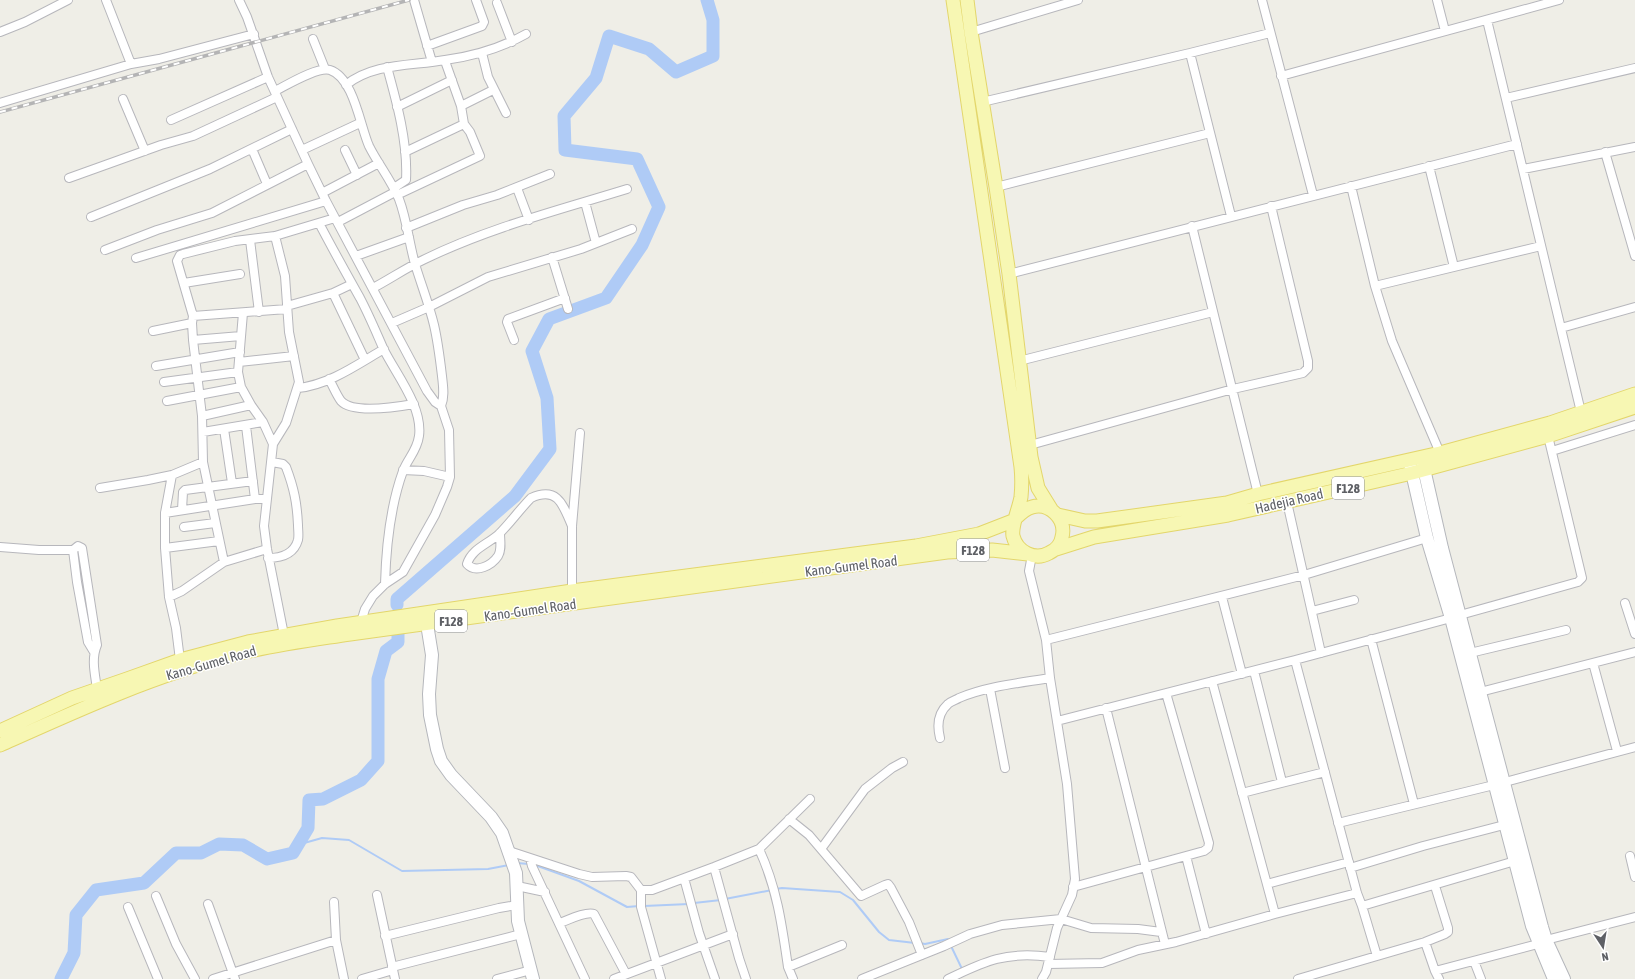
<svg xmlns="http://www.w3.org/2000/svg" width="1635" height="979" font-family="'Asap Condensed',sans-serif">
  <style>
    .lines { fill: none; stroke-linecap: round; stroke-linejoin: round }
    .stream { stroke: #afcbf6; stroke-width: 2 }
    .river { stroke: #afcbf6; stroke-width: 13 }
    .street-casing { stroke: #b7b7bc; stroke-width: 10 }
    .secondary-casing { stroke: #b5b7bc; stroke-width: 14 }
    .primary-casing { stroke: #e3d66b; stroke-width: 15 }
    .street { stroke: #fff; stroke-width: 8 }
    .secondary { stroke: #fff; stroke-width: 12 }
    .primary { stroke: #f7f7b3; stroke-width: 13 }
    .rail-casing { stroke: #b4b4b5; stroke-width: 3.5 }
    .rail { stroke: #fff; stroke-width: 2; stroke-dasharray: 6; stroke-linecap: butt }
    .labels { text-anchor: middle; dominant-baseline: central; stroke-width: 3; stroke-linejoin: round; paint-order: stroke }
    .shield { fill: #fff; stroke: #8e9093; stroke-width: 1 }
    .shield-label { font-size: 13px; font-weight: bold; fill: #5e6065 }
    .street-label { font-size: 14px; fill: #5e6065; stroke: #fff }
  </style>
  <rect width="100%" height="100%" fill="#efeee7"/>
  <g class="lines">
    <path class="stream" d="M297 845 322 838 349 840 402 871 488 869 509 865
      M517 863 529 864
      M535 865 579 881 627 907 639 906
      M776 889 782 888 840 892 853 900 879 932 889 940 915 943
      M725 899 772 890
      M694 903 721 900
      M644 906 689 904
      M920 943 925 944 948 939 949 942
      M951 946 963 971"/>
    <path class="river" d="M397 605V599L515 496 550 449 547 398 532 351 549 319 606 298 642 245 659 207 637 159 565 150 564 116 596 78 609 36 649 49 676 72 713 56V20L707 0
      M61 979 74 953 76 915 96 890 144 883 176 853H201L219 844 243 845 267 859 293 853 308 828 309 800 323 799 361 780 378 761V679L386 651 398 642V632"/>
    <defs>
      <path id="street" d="M106 0 131 64
        M239 0 247 17 268 77 308 164 326 201 427 391 435 402 441 406 449 430 450 477 447 487 435 515 403 572 385 584 373 596 365 609 361 622
        M414 0 432 62
        M1262 0 1313 195
        M1437 0 1445 31
        M497 3 512 42
        M1487 20 1581 412
        M0 32 25 22 68 0
        M971 32 1078 0
        M313 39 325 69
        M427 46 482 26 484 22 476 0
        M482 53 488 77 506 113
        M1190 53 1231 216
        M387 67C397 103 408 143 406 180L394 188
        M1281 76 1559 0
        M346 85C373 63 412 66 445 60 474 56 501 48 526 34
        M275 91C287 85 318 66 330 70 354 78 360 126 369 146 378 164 391 180 399 199 407 220 409 243 415 264 421 284 429 304 434 325 438 342 440 359 442 376 443 386 445 396 441 406
        M1506 98 1635 68
        M123 99 145 151
        M982 102 1190 53 1270 33
        M0 103 131 64 159 59 254 34
        M461 106 493 90
        M397 107 452 80
        M171 120 268 77
        M252 149 267 184
        M302 150 360 123
        M345 150 357 175
        M405 152 464 124
        M1605 152 1635 256
        M1429 166 1454 267
        M1523 169 1635 147
        M69 178 161 145 193 136 277 97
        M1351 186 1375 286 1392 341 1440 453
        M996 187 1210 133
        M517 188 529 220
        M322 193 379 163
        M397 195 480 156 470 132 464 124 461 106 445 61
        M585 202 596 243
        M91 217 210 169 292 129
        M338 222 395 192
        M319 223C332 248 346 273 360 298 369 315 376 332 384 350 396 374 423 407 419 436 417 451 408 458 403 471 391 504 386 549 385 584
        M1192 226 1258 494
        M406 228 463 205 497 195 550 174
        M275 236 285 276 289 332 299 382 286 423 273 444 264 526 267 549 284 635
        M250 240 259 312
        M105 250 157 230 212 213 308 164
        M356 256 409 237
        M552 257 568 309
        M136 258 326 201
        M1009 274 1517 144
        M184 283 240 274
        M1375 286 1541 246
        M373 288C390 279 406 268 423 260 488 228 559 210 627 189
        M333 293 365 360
        M287 306 333 293 352 284
        M243 313 238 372 241 387 251 405 263 422 273 444
        M193 316 287 309
        M392 323 429 307 488 277 581 249 632 229
        M1561 328 1635 307
        M153 331 192 323
        M193 340 241 336
        M514 340 507 322 508 319 565 298
        M1019 361 1213 312
        M239 362 294 356
        M156 366 240 352
        M329 379C333 386 336 394 341 401 353 414 397 407 414 404
        M164 382 238 372
        M298 388C329 385 358 364 384 349
        M167 401 241 387
        M202 416 251 405
        M246 426 255 499
        M224 429 232 483
        M203 432 263 422
        M1030 445 1233 389 1303 373 1308 368V361L1271 206
        M1552 451 1635 425
        M403 470 424 471 450 477
        M172 475 165 513V548L169 597 176 628 180 660
        M100 488 148 480 172 475 203 462
        M1287 502 1321 653
        M182 510 183 492 185 490 253 481
        M165 513 255 499H267
        M184 527 215 523
        M500 533C500 541 502 550 498 556 492 565 476 574 467 564 472 548 489 544 500 533 511 522 520 509 531 498 558 486 563 505 572 526
        M0 547 39 550H73L78 546 82 548 97 645C91 659 95 674 97 689
        M165 548 219 541
        M73 550 77 582 88 642 94 652
        M1032 555 1029 571 1046 640 1050 678 1067 784 1075 879 1072 895 1057 928 1046 972 1042 979
        M268 558C281 558 294 554 298 540 299 535 298 530 298 525 297 503 294 488 286 467L283 464 272 462
        M224 562 203 462 202 416 193 340 192 323 193 316 177 261 180 255 183 254 235 241 275 236 335 218
        M572 591V526L580 433
        M169 597 182 591 224 562 267 549
        M1222 597 1242 674
        M1625 603 1635 634
        M1312 611 1354 600
        M1460 615 1578 582 1582 578 1548 436
        M1371 639 1414 804
        M1046 640 1304 575 1427 538
        M1470 653 1566 630
        M1295 660 1357 893 1362 906 1377 956
        M1593 663 1617 751
        M1254 671 1282 782
        M1212 681 1275 914
        M990 689 1005 768
        M1480 692 1635 652
        M1106 708 1165 944
        M1057 721 1295 660 1451 618
        M940 738C937 726 938 713 948 704 951 701 956 700 959 698 988 686 1020 683 1050 678
        M1242 793 1325 772
        M789 819 809 835 861 896 885 885 888 884 891 888 909 922 922 955
        M1338 823 1494 785 1635 747
        M759 849C777 888 782 925 788 967L793 979
        M821 849 865 789 892 768 903 762
        M509 851 579 874 592 877 626 876 631 877 641 890H652L714 867 759 849 810 799
        M1186 856 1206 934
        M1630 856 1635 877
        M530 858 532 866 585 979
        M714 867 739 958 746 979
        M1350 868 1423 846 1504 825
        M684 878 699 933 715 979
        M1267 884 1349 862
        M517 886 545 892
        M1073 887 1204 851 1208 848 1209 843 1166 693
        M641 890V907L661 979
        M377 895 395 979
        M156 896 176 944 195 979
        M334 902 336 940 344 979
        M208 904 235 979
        M1362 906 1515 861
        M128 907 158 979
        M560 923C568 920 587 911 594 914L626 974
        M385 936 499 908 517 905
        M1546 940 1635 917
        M1425 942 1445 934 1448 932V928L1435 886
        M1474 961 1481 979
        M1048 964 1102 963 1138 950 1176 942 1275 914 1357 893
        M392 967 521 934
        M788 967 842 945
        M1435 971 1439 979
        M213 979 336 940
        M362 979 393 970
        M497 979 531 970
        M614 979 733 934
        M862 979 944 946 970 934 1002 925 1061 919 1091 928 1138 929 1161 932
        M948 979C985 961 1007 951 1050 957
        M1298 979 1425 942 1435 971 1538 944"/>
      <path id="secondary" d="M1422 460 1442 548 1542 927 1546 940 1564 979
        M1410 464 1427 538 1451 618 1532 926 1554 979
        M427 624 432 655 429 694 430 715 437 749 441 761 451 775 491 817 502 833 516 873 518 921 533 979"/>
      <path id="primary" d="M953 0 1021 467C1022 477 1022 487 1021 497 1019 509 1011 526 1013 536 1017 552 1035 561 1049 553 1056 550 1061 544 1062 537 1067 519 1049 502 1032 507 1025 509 1021 513 1017 517
        M967 0 971 32 996 187 1009 274 1031 457 1038 488 1051 509
        M1058 515 1085 521H1097L1227 503 1258 494 1440 453 1550 423 1635 394
        M1056 549 1094 537 1228 515 1412 473 1548 436 1635 407
        M0 731 72 698 127 679 180 660 248 642 337 626 572 591 916 546 979 534 1015 520
        M0 745C76 711 152 676 233 655 271 645 311 640 350 634L947 552 992 550 1028 554"/>
    </defs>
    <use href="#street" class="street-casing"/>
    <use href="#secondary" class="secondary-casing"/>
    <use href="#primary" class="primary-casing"/>
    <use href="#street" class="street"/>
    <use href="#secondary" class="secondary"/>
    <use href="#primary" class="primary"/>
    <defs>
      <path id="rail" d="M0 112 409 0"/>
    </defs>
    <use href="#rail" class="rail-casing"/>
    <use href="#rail" class="rail"/>
  </g>
  <g class="labels">
    <g class="shield">
      <rect x="1332" y="477" width="32" height="22" rx="3"/>
      <rect x="957" y="539" width="32" height="22" rx="3"/>
      <rect x="435" y="610" width="32" height="22" rx="3"/>
    </g>
    <g class="shield-label">
      <text x="1348" y="488">F128</text>
      <text x="973" y="550">F128</text>
      <text x="451" y="621">F128</text>
    </g>
    <g class="street-label">
      <text transform="translate(1289 501) rotate(-13)">Hadejia Road</text>
      <text transform="translate(851 566) rotate(-7)">Kano-Gumel Road</text>
      <text transform="translate(530 610) rotate(-8)">Kano-Gumel Road</text>
      <text transform="translate(211 663) rotate(-16)">Kano-Gumel Road</text>
    </g>
  </g>
  <g transform="translate(1603 947) rotate(168)" stroke="#ffffff" stroke-width="3" paint-order="stroke">
  <path d="M0-3L7 15L0 10L-7 15Z" fill="#5e6065"/>
  <text y="-6" font-size="11" font-weight="bold" text-anchor="middle" fill="#5e6065">N</text>
  </g>
</svg>
